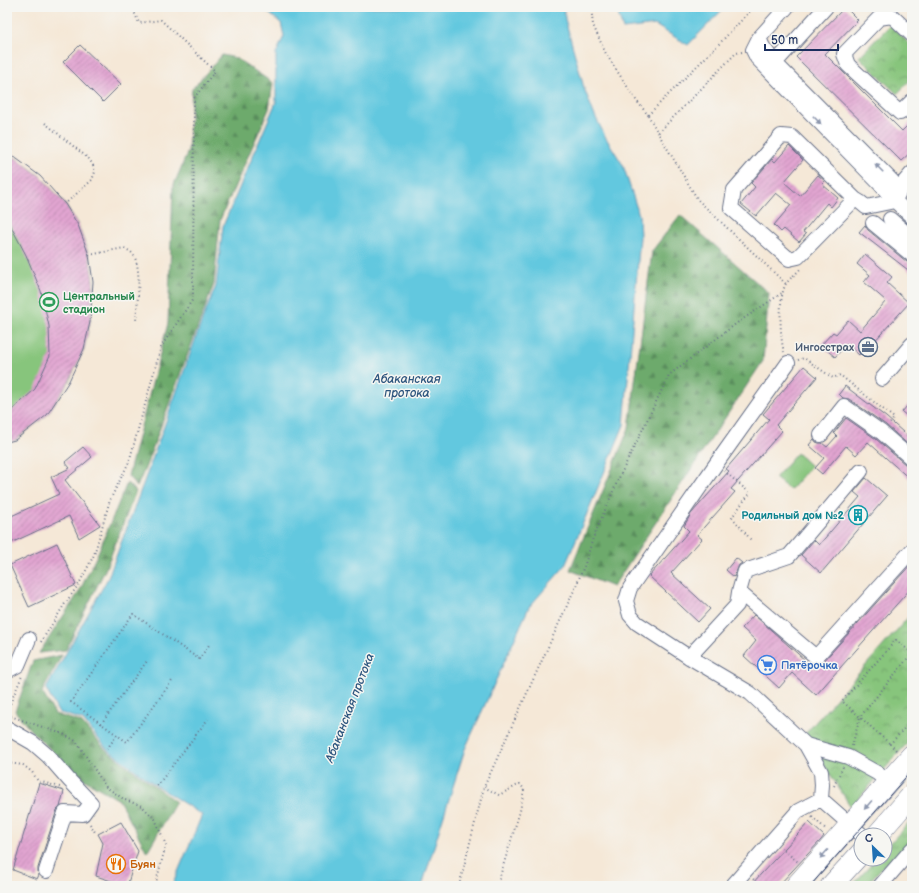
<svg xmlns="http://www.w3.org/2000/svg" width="919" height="893" font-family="'Balsamiq Sans',sans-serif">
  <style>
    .grass { fill: url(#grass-tufts); stroke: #517a6d }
    .forest { fill: url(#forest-firs); stroke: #446c65 }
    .park { fill: url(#park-crowns); stroke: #517a6d }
    .garden { fill: #87c57c; stroke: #517a6d }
    .water { fill: #62c8df; stroke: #3e7c9e }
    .building { fill: url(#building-hatch) }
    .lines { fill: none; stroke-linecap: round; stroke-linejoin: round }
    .minor-casing { stroke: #677088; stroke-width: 16 }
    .highway-casing { stroke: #677088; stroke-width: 22 }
    .path { stroke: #677088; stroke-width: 2; stroke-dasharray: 1 3; stroke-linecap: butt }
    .minor { stroke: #fff; stroke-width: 14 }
    .highway { stroke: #fff; stroke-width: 21 }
    .tram { stroke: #1b2f5e; stroke-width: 1 }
    .oneway { fill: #8d97ae }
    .labels { text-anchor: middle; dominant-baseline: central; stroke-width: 3; stroke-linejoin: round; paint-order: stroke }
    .leisure-label { font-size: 11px; font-weight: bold; fill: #27864d; stroke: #f6f6f2; text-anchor: start }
    .service-label { font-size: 11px; font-weight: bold; fill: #4e5e75; stroke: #f6f6f2; text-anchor: end }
    .culture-label { font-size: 11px; font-weight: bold; fill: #0d838f; stroke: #f6f6f2; text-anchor: end }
    .shop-label { font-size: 11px; font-weight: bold; fill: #366cbe; stroke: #f6f6f2; text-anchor: start }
    .food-label { font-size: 11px; font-weight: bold; fill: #c56008; stroke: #f6f6f2; text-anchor: start }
    .water-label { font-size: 12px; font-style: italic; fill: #2d557e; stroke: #f6f6f2 }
  </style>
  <defs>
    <pattern id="grass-tufts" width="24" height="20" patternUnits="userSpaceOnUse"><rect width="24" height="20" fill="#87c57c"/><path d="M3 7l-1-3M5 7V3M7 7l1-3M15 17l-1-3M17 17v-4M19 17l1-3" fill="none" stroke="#6ea069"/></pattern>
    <pattern id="forest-firs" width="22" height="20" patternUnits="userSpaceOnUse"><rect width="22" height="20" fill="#6daa6c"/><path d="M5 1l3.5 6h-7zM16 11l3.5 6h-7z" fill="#598b5c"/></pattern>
    <pattern id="park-crowns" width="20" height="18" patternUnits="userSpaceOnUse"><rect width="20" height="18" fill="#87c57c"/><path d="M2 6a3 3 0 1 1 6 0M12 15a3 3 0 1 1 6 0" fill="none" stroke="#6ea069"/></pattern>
    <pattern id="building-hatch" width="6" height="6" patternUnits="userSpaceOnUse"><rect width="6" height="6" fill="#e2a5d1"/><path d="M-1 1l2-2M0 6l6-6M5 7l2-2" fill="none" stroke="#b687ad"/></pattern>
  </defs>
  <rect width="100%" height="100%" fill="#f6f6f2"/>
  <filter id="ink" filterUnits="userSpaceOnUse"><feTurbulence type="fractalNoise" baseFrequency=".025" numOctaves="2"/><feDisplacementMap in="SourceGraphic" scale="8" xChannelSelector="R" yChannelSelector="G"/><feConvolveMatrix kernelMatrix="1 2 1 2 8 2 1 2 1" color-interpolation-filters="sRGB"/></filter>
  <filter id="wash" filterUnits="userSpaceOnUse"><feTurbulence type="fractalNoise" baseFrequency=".012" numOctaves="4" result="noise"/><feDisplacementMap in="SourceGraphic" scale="16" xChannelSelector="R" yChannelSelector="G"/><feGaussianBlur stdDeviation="0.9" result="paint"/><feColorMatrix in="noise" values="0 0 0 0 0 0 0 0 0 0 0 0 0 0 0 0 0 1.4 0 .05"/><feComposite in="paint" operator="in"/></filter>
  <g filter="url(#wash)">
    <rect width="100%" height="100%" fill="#f5e8d7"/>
    <path class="grass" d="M912 819V839L893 861 886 863 865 886H852L876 859H885V849Z"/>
    <path class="forest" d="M222 55 236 58 273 83 269 109 220 220 214 284 146 466 137 487 128 476 168 323 173 187 188 151 192 89Z
      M680 215 769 293 763 361 613 587 570 570 629 428 652 251Z
      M127 483 136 491 106 568 66 650 39 653 79 592 97 555Z
      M62 655 42 692 55 714 81 722 106 750 176 802 147 852 119 800 78 776 31 731 15 711 33 661Z"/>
    <path class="park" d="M890 25 912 46V78L897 94 859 57Z
      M912 613V738L851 807 825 766 806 733Z"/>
    <path class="garden" d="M7 154 17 159 40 176 65 204 78 225 89 255 93 282 90 322 84 349 69 381 47 415 15 440 7 441Z
      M797 453 811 466 790 490 775 478Z"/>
    <path class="water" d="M265 7H564L565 19 584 88 594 114 606 138 623 165 639 215 640 237 624 425 565 566 529 607 465 749 441 824 422 886H172L202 815 157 786 107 749 83 720 58 712 46 689 108 578 148 471 203 318 216 286 223 226 276 102V54L284 36 281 23 266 11Z
      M616 7H725L688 45 655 25 623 29Z"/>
    <g id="blocks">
      <path class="building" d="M845 7 858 20 825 54 902 131 912 121V151L901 161 796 57Z
        M80 45 121 84 103 102 63 62Z
        M789 146 803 160 784 182 800 196 818 175 825 181 822 184 838 198 831 207 827 203 803 232 806 234 799 242 784 229 781 232 774 225 791 205 776 193 756 216 741 204 755 187 751 183 772 159 775 162Z
        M7 154 17 159 40 176 65 204 78 225 89 255 93 282 90 322 84 349 69 381 47 415 15 440 7 442V414L9 413 35 389 50 356 49 326 41 291 26 255 7 219Z
        M865 225 868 230 907 262 912 263V273L859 232Z
        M865 254 892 277 887 283 909 303 872 344 870 342 859 355 847 344 835 357 821 345 833 332 836 334 848 320 860 331 886 301 864 282 870 275 857 264Z
        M804 366 817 377 776 425 782 431 731 489 735 492 697 535 702 539 671 573 710 609 698 622 649 576 689 531 684 526 691 514 729 471 726 469 769 419 763 414Z
        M845 386 886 417 912 440V448L886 425 849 399 843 398 839 394Z
        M912 400V420L902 412Z
        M846 418 876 439 906 465 912 467V481L868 442 856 455 846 446 822 474 815 468 824 458 809 445 814 439 816 442 819 443H822L827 447 837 436 834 433Z
        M83 447 92 457 65 480 100 525 79 538 69 516 11 543 7 535V518L59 494 51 477 70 468 65 462Z
        M866 478 887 496 821 573 801 555 814 540 819 545 860 497 854 492Z
        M57 543 76 585 29 607 10 565Z
        M736 558 742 563 739 565 734 577 726 570Z
        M912 563V587L816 695 792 673 779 688 744 656 756 641 742 628 754 615 815 669 818 665 822 663Z
        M39 783 64 791 60 807 57 810 38 868V872L39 875 37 879 13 870Z
        M121 822 138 851 127 886 96 876 103 843 98 834Z
        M809 822 824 836 821 840 778 886H750Z"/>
    </g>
  </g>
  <g filter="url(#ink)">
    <use href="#blocks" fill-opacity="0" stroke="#677088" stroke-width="1"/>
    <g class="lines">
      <defs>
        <path id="minor" d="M787 7 759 38 753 50 757 58 880 184 895 201 912 217
          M912 35 892 16 879 18 844 54 848 65 900 113 912 101
          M759 38 763 47 775 63 893 182 895 201
          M775 63 826 7
          M855 199 792 137 781 136 734 190 731 208 789 259 798 257 855 199 860 202 866 207 895 201
          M895 200 905 181 912 173
          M890 219 912 238
          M873 223 912 255
          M788 363 716 464 630 588 626 601 630 615 637 623 689 657 750 693 806 745 821 772 822 785 821 799 862 835
          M882 379 912 344
          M821 435 844 406 881 432 912 459
          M739 592 745 571 789 556 861 471
          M689 657 737 605 739 592 816 657 912 550
          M7 671 18 665 29 639
          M7 728 33 743 48 756 69 780 91 803 83 814 65 813 46 871
          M806 745 848 757 877 773 888 782
          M732 886 798 811 821 799
          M880 886 912 849"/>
        <path id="highway" d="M877 835 912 795
          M796 886 912 755
          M831 886 861 853"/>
      </defs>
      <use href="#minor" class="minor-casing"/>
      <use href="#highway" class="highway-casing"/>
      <path class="path" d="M591 7 593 25 606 54 636 100 648 115 658 133
        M742 52 736 53 658 133 698 200 786 284
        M648 115 718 45 754 7
        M45 123 89 159 93 165 95 172 92 180 65 204
        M89 255 124 248C128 250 132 252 134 256 142 270 137 304 136 321
        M784 352C780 339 778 296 786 284 790 278 797 273 801 268
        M798 360 804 358 833 378 840 375 894 418 889 425
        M724 471 750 493 732 517 751 540
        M41 642 66 602 79 584 94 555 110 500 129 462 161 347 193 299 194 98 215 71 161 20 139 23 132 7
        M912 653 896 640 842 701 860 717 912 653
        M7 711 22 676
        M7 715 63 734 76 741 106 787 125 800 142 806 155 819 166 845 155 886
        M101 724 147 661
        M117 735 71 702 133 614 199 659 209 645
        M852 746 860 717 890 744
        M107 749 117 735 127 742 172 681
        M896 750 890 744 912 720
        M7 763 23 765 32 772 38 781 60 787
        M157 786 208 719
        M834 786 843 767
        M484 787 499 795 520 784 524 789 520 811 497 886
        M812 817 827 830
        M90 824 95 832
        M781 848 798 862
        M753 879 761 886
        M459 886 484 787 576 586 585 564 593 538 618 480 669 375 737 323 782 293"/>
      <use href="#minor" class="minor"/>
      <use href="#highway" class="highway"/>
      <path class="tram" d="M810 886 912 770"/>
    </g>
    <defs><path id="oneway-solid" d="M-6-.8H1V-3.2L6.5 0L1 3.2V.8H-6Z"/></defs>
    <g class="oneway">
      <use href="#oneway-solid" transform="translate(817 120) rotate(46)"/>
      <use href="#oneway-solid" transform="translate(879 168) rotate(-135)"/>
      <use href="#oneway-solid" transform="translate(868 805) rotate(131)"/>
      <use href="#oneway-solid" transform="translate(824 854) rotate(132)"/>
    </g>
  </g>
  <defs>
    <symbol id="stadium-ring" viewBox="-11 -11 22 22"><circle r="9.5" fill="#f6f6f2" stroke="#2e9e5b" stroke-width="1.5"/><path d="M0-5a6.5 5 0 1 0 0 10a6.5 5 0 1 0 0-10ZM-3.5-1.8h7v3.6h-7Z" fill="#2e9e5b"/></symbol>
    <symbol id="office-ring" viewBox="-11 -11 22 22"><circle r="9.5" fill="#f6f6f2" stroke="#5c6f8a" stroke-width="1.5"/><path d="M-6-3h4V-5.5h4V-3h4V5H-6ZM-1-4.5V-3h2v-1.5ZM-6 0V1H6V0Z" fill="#5c6f8a"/></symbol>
    <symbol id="building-ring" viewBox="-11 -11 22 22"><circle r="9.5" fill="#f6f6f2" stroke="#0f9aa8" stroke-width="1.5"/><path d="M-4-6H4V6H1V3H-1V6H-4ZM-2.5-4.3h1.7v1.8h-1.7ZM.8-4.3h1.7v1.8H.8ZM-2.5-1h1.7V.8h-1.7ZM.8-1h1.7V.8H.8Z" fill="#0f9aa8"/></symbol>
    <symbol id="supermarket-ring" viewBox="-11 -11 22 22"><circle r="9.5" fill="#f6f6f2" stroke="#3f7fe0" stroke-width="1.5"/><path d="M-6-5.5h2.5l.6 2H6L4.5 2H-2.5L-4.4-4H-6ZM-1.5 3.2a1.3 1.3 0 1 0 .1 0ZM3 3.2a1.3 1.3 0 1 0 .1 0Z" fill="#3f7fe0"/></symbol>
    <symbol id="restaurant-ring" viewBox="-11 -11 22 22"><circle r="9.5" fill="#f6f6f2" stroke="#e8710a" stroke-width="1.5"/><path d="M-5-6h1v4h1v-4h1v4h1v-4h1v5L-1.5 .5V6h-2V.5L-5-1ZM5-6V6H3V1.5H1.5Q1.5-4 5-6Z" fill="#e8710a"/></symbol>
  </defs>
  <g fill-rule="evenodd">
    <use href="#stadium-ring" x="38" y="291" width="22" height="22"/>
    <use href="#office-ring" x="857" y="336" width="22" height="22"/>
    <use href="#building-ring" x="847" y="504" width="22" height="22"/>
    <use href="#supermarket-ring" x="756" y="654" width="22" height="22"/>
    <use href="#restaurant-ring" x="105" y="853" width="22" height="22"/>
  </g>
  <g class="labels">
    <g class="leisure-label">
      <text x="63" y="296">Центральный<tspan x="63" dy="13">стадион</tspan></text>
    </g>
    <g class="service-label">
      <text x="854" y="347">Ингосстрах</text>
    </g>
    <g class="culture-label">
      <text x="844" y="515">Родильный дом №2</text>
    </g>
    <g class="shop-label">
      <text x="781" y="665">Пятёрочка</text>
    </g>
    <g class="food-label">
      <text x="130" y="864">Буян</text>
    </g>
    <g class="water-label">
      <text x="407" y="379">Абаканская<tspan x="407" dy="14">протока</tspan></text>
      <text transform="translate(350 708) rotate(-69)">Абаканская протока</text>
    </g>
  </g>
  <rect width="919" height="893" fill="none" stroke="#f6f6f2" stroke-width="24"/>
  <g transform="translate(873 847) rotate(335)"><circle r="19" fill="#f6f6f2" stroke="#9ea6b7"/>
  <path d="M0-3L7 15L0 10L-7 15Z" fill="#1f6fb2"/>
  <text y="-6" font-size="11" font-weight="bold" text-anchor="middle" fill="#1b2f5e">С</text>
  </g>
  <path d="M765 44v6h73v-6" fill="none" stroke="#1b2f5e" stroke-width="2"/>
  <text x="771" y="44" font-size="12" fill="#1b2f5e" stroke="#f6f6f2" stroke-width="3" paint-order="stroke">50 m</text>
</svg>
